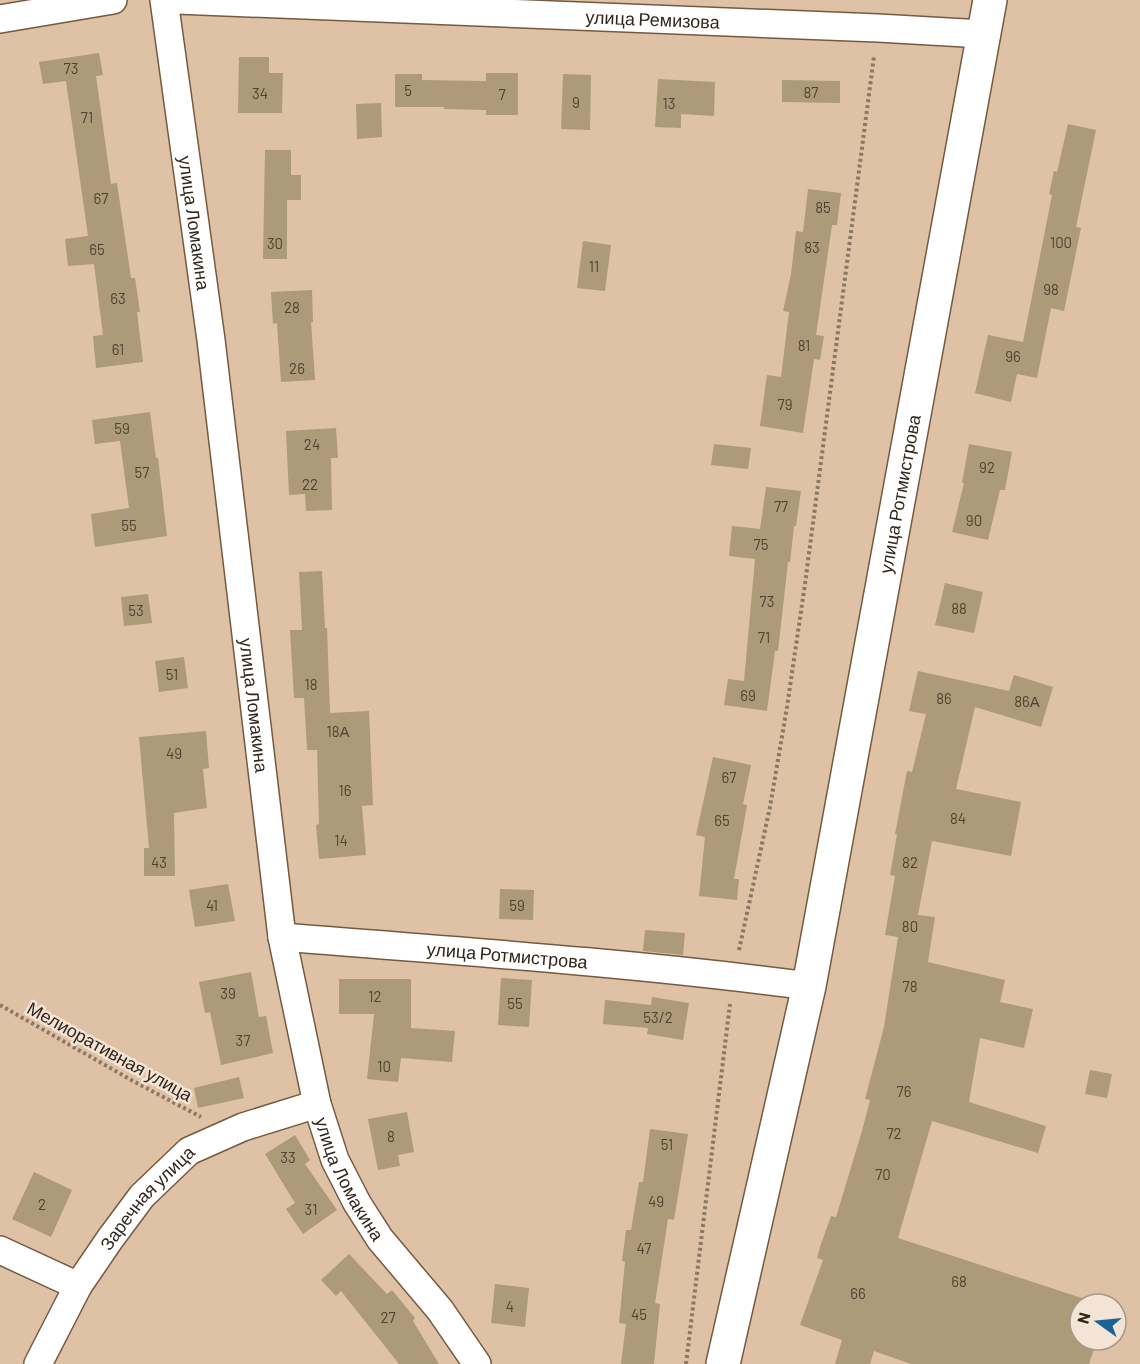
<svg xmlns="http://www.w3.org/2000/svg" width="1140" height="1364" font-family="Barlow,sans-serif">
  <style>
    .building { fill: #ac9a78 }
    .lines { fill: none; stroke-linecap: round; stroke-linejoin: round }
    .street-casing { stroke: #755a41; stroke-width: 30 }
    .secondary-casing { stroke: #755a41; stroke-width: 36 }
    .path { stroke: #8c7763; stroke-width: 4; stroke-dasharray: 3 3; stroke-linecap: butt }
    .street { stroke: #fff; stroke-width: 27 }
    .secondary { stroke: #fff; stroke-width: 33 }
    .labels { text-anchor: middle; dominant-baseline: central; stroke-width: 5; stroke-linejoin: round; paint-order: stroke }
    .number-label { font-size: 15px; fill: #504332 }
    .street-label { font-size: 18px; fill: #31261b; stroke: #f4e4d6 }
  </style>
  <rect width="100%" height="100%" fill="#dfc1a5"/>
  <path class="building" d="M99 53 103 75 96 76 111 184 117 183 131 278H135L140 312H137L143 362 96 368 93 336 103 335 94 264 68 266 65 239 88 236 66 81 43 84 39 62Z
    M239 57H269V73H283L282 113H238Z
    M486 73H518V115H486V110L444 109V107H395V74H422V80L486 81Z
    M563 74 591 75 590 130 561 129Z
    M658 79 715 82 714 116 681 114V128L655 127Z
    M782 80 840 81V103L782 102Z
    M381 103 382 137 357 139 356 104Z
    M1068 124 1096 130 1076 227 1081 228 1064 311 1051 308 1037 378 1017 374 1011 402 975 393 988 335 1023 342 1052 195 1049 194 1054 171 1057 172Z
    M265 150H291V175H301V200H287V259H263Z
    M808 189 841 193 837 225H832L816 335 824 336 820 360 814 359 803 433 760 426 767 375 781 377 789 312 783 311 791 274 796 231 803 232Z
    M583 241 611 245 605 291 577 288Z
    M312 290 313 322H311L315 380 281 382 277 323 273 324 271 292Z
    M150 412 156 458H158L167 536 95 547 91 514 129 508 120 441 95 444 92 420Z
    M336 428 338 458H331L332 510 306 511 305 494 289 495 286 431Z
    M714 444 751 448 748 469 711 465Z
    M969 444 1012 452 1005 490H1000L988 540 952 532 964 483H962Z
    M766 487 801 491 796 526H794L790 562H788L778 651H775L767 711 724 705 728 679 744 681 755 559 729 556 732 526 760 529Z
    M322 571 325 628H327L330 713 369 711 373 805 362 806 366 855 319 859 316 825 319 824 317 750H307L304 698H294L290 630H302L299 572Z
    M945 583 983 592 974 633 935 625Z
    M148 594 152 623 124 626 121 597Z
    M184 657 188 688 159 692 155 661Z
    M918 671 1009 691 1014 675 1053 687 1041 727 975 707 956 789 1021 802 1011 856 932 841 918 915 935 917 928 962 1005 980 1000 1002 1033 1009 1024 1048 980 1038 969 1102 1046 1126 1038 1153 932 1121 898 1238 1100 1304H1080V1340H1097L1089 1364H911L874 1351 870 1364H835L842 1340 800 1325 823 1260 817 1258 820 1247 831 1216 836 1217 862 1131 870 1100 865 1099 884 1027 898 937 885 935 895 876 890 875 897 834H895L907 771 912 772 926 714 909 711Z
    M206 731 209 768 203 769 207 808 174 813 175 876H144V848H149L139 737Z
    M713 757 751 765 743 804 747 805 734 879H739L737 900 699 896 705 837 696 835Z
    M228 884 235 921 195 927 189 890Z
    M500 889 534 890 533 920 499 919Z
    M645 930 685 933 683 955 643 951Z
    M251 972 259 1017 266 1016 273 1053 221 1065 210 1012 205 1013 199 982Z
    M501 978 532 980 529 1027 498 1025Z
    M339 979H411V1028L455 1031 452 1062 401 1058 398 1082 367 1079 374 1014H339Z
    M652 997 689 1003 683 1040 647 1034 648 1028 603 1024 605 1000 651 1005Z
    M1090 1070 1112 1074 1107 1098 1085 1094Z
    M239 1077 244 1098 198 1108 194 1088Z
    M407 1112 414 1152 398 1155 400 1166 378 1170 368 1119Z
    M650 1129 688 1134 674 1220 668 1219 655 1303 660 1304 654 1364H621L626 1324 619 1323 625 1262 622 1261 626 1230H631L639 1182H643Z
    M295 1135 310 1160 305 1164 337 1210 303 1234 286 1209 295 1203 265 1154Z
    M34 1172 72 1190 51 1237 12 1219Z
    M349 1254 387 1294 392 1290 415 1318 413 1321 439 1364H399L341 1291 336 1296 321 1280Z
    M495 1284 529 1288 525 1327 491 1323Z"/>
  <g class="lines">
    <defs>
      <g id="street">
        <path id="s1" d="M164 0 211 340 282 937 317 1104 335 1160 357 1203 380 1239 440 1310 477 1364"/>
        <path id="s2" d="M177 0 878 28 983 34"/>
        <path d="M0 19 113 0"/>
        <path id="s3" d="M282 937C458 951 635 963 809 986"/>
        <path d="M0 1250 78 1286"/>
        <path id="s4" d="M38 1364 78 1286 110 1239 142 1196 189 1151 243 1127 317 1104"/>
      </g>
      <g id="secondary">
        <path id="s5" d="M723 1364 809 986 990 0"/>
      </g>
    </defs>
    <use href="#street" class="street-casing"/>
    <use href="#secondary" class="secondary-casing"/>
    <path class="path" d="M739 950 770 807 787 707 805 584 874 56
      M0 1005 133 1081 201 1117
      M686 1364 730 1004"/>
    <use href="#street" class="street"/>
    <use href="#secondary" class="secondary"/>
  </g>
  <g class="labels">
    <g class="number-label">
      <text x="71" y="68">73</text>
      <text x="408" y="90">5</text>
      <text x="811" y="92">87</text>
      <text x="260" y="93">34</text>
      <text x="502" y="94">7</text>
      <text x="576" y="102">9</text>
      <text x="669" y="103">13</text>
      <text x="87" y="117">71</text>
      <text x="101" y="198">67</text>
      <text x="823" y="207">85</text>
      <text x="1061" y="242">100</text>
      <text x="275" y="243">30</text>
      <text x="812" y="247">83</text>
      <text x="97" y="249">65</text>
      <text x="594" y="266">11</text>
      <text x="1051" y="289">98</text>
      <text x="118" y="298">63</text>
      <text x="292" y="307">28</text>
      <text x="804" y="345">81</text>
      <text x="118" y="349">61</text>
      <text x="1013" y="356">96</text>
      <text x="297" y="368">26</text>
      <text x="785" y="404">79</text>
      <text x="122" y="428">59</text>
      <text x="312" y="444">24</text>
      <text x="987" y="467">92</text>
      <text x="142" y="472">57</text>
      <text x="310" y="484">22</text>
      <text x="781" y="506">77</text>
      <text x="974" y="520">90</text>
      <text x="129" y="525">55</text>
      <text x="761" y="544">75</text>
      <text x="767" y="601">73</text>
      <text x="959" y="608">88</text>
      <text x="136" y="610">53</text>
      <text x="764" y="637">71</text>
      <text x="172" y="674">51</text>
      <text x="311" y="684">18</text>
      <text x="748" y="695">69</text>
      <text x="944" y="698">86</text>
      <text x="1027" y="701">86А</text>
      <text x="338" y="731">18А</text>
      <text x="174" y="753">49</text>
      <text x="729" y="777">67</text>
      <text x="345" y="790">16</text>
      <text x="958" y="818">84</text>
      <text x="722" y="820">65</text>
      <text x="341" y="840">14</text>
      <text x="159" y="862">43</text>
      <text x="910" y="862">82</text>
      <text x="212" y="905">41</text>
      <text x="517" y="905">59</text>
      <text x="910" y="926">80</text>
      <text x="910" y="986">78</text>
      <text x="228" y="993">39</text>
      <text x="375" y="996">12</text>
      <text x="515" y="1003">55</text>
      <text x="658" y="1017">53/2</text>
      <text x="243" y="1040">37</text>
      <text x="384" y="1066">10</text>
      <text x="904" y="1091">76</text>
      <text x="894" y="1133">72</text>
      <text x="391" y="1136">8</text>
      <text x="667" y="1144">51</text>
      <text x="288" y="1157">33</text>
      <text x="883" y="1174">70</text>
      <text x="656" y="1201">49</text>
      <text x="42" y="1204">2</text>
      <text x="311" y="1209">31</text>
      <text x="644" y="1248">47</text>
      <text x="959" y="1281">68</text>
      <text x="858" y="1293">66</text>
      <text x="510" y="1306">4</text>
      <text x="639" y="1314">45</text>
      <text x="388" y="1317">27</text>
    </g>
    <g class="street-label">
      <text stroke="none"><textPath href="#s2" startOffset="476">улица Ремизова</textPath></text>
      <text stroke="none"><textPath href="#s1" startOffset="225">улица Ломакина</textPath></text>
      <text stroke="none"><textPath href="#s5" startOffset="888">улица Ротмистрова</textPath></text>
      <text stroke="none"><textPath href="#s1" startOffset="711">улица Ломакина</textPath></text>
      <text stroke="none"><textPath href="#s3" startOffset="226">улица Ротмистрова</textPath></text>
      <text transform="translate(110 1051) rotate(29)">Мелиоративная улица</text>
      <text stroke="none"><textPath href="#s1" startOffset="1197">улица Ломакина</textPath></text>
      <text stroke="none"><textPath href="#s4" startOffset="200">Заречная улица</textPath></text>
    </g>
  </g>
  <g transform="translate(1098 1322) rotate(285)"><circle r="28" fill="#f4e4d6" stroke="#a6988b" stroke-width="1.5"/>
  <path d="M0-4.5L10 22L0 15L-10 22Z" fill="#196497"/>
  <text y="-9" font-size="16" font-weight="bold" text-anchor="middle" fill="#31261b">N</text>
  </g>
</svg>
